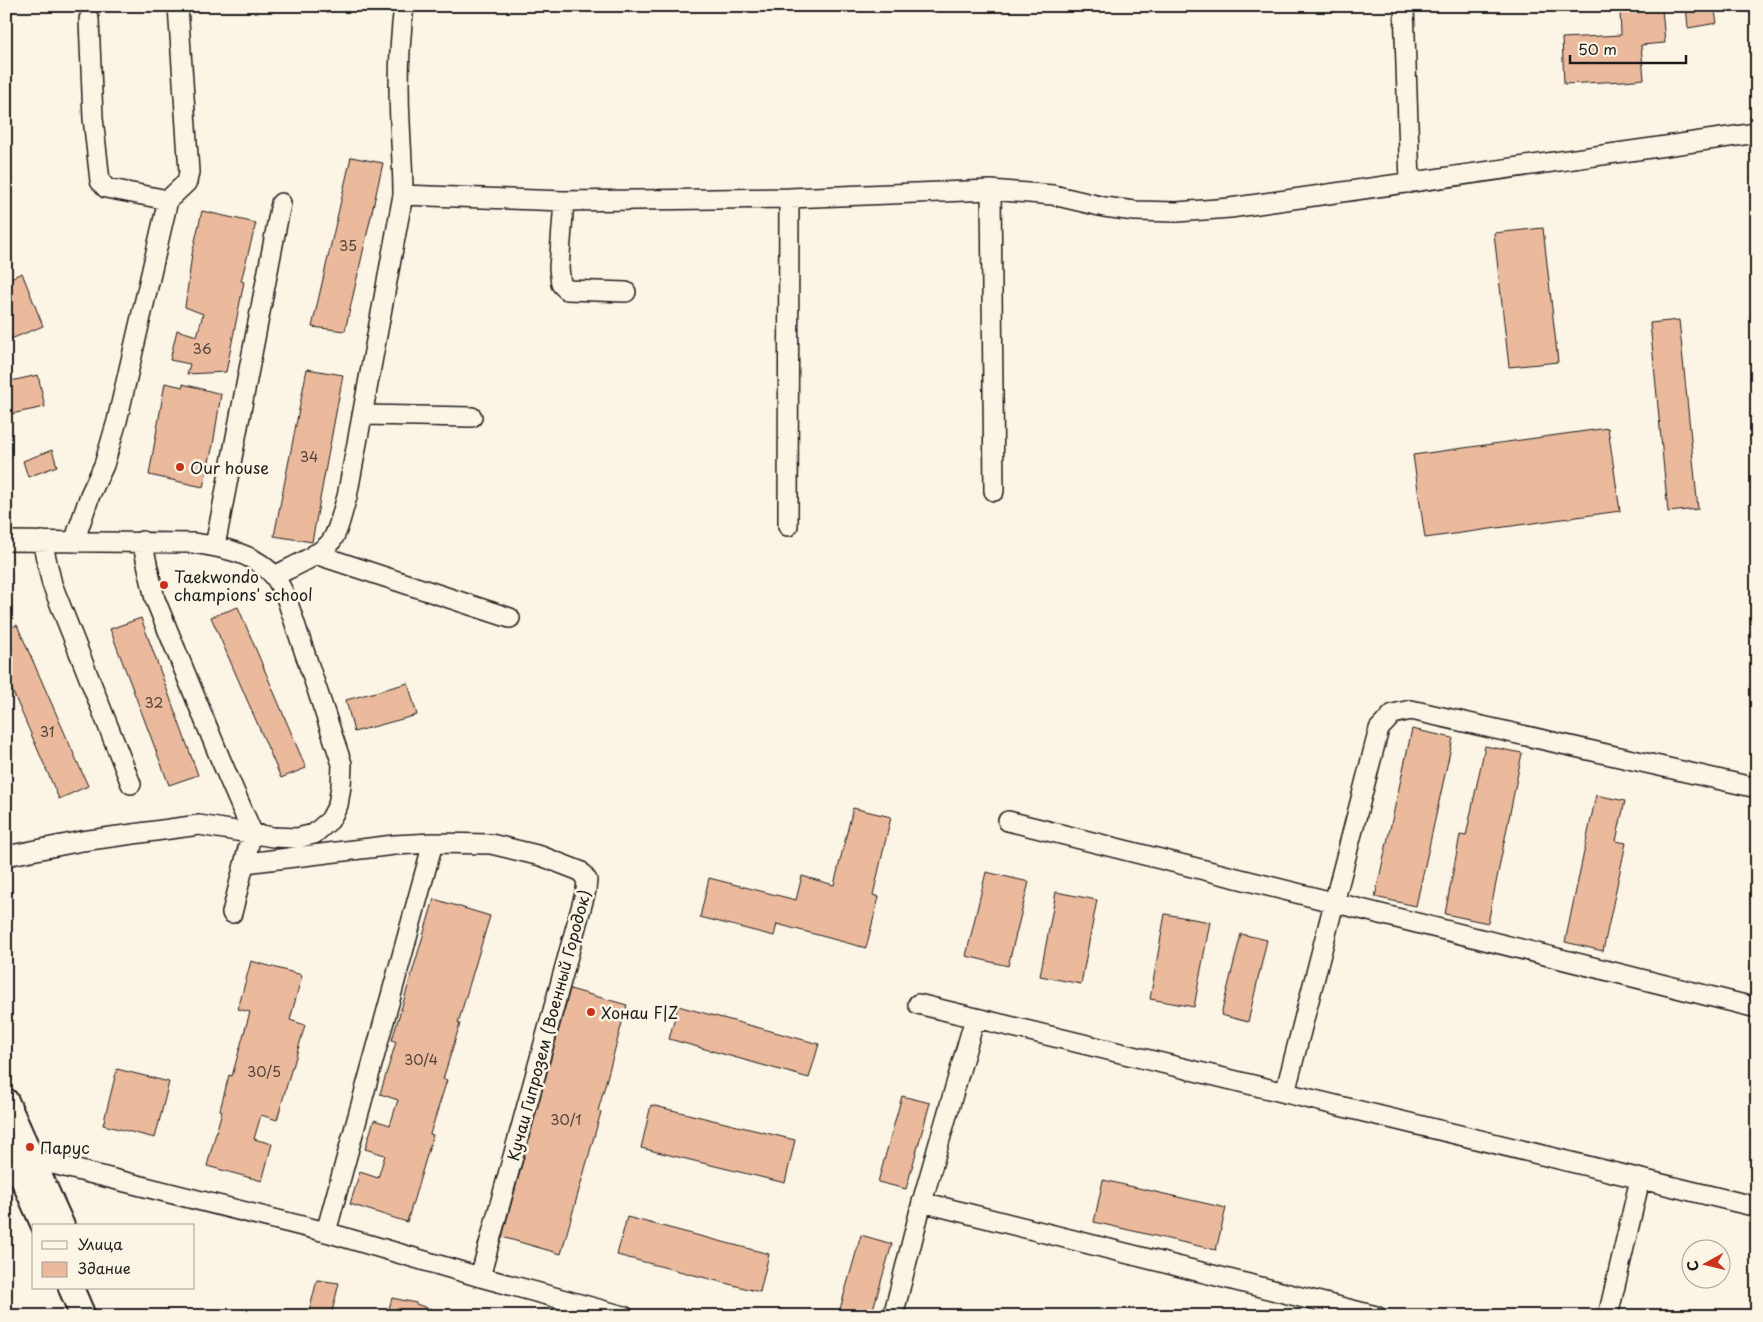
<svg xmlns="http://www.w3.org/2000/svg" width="1763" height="1322" font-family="'Playpen Sans',sans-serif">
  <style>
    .building { fill: #ebb99c; stroke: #1c1c1c }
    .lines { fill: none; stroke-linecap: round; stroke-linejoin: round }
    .minor-casing { stroke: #1c1c1c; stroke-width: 22 }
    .major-casing { stroke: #1c1c1c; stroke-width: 28 }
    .minor { stroke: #fcf5e5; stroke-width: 19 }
    .major { stroke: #fcf5e5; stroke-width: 24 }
    .poi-dot { fill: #c8321e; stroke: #fcf5e5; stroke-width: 2 }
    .labels { text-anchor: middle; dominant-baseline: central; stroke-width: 5; stroke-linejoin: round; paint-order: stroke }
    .number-label { font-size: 14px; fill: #50433c }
    .poi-label { font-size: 16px; fill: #1c1c1c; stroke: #fcf5e5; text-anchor: start }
    .street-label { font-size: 16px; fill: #1c1c1c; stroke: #fcf5e5 }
  </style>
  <rect width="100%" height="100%" fill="#fcf5e5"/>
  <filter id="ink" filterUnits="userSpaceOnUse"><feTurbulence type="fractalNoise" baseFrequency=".02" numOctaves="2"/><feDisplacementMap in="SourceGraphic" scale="10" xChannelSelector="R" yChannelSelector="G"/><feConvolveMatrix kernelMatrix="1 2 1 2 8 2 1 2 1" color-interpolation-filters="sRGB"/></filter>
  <g filter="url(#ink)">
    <path class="building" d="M1686 6H1714L1717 23 1688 28Z
      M1662 8 1665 43 1641 45 1644 79 1623 81 1564 84 1562 38 1621 35 1620 9Z
      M351 157 383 163 345 331 312 327Z
      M202 211 256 223 241 281 244 282 226 372 187 374 190 364 170 360 177 330 197 336 203 314 185 307 192 254Z
      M1543 228 1558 362 1509 367 1494 233Z
      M22 273 43 326 6 341V280Z
      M1679 320 1698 509 1668 512 1650 323Z
      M307 369 343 375 312 542 274 536Z
      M38 375 45 407 11 414 6 382Z
      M165 383 183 387V384L221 394 213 445 203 487 149 475Z
      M1608 428 1620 511 1425 538 1413 455Z
      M52 450 57 466 28 477 23 461Z
      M238 607 306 768 281 778 211 617Z
      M141 618 198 775 169 785 110 629Z
      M17 625 88 786 59 799 6 676V629Z
      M408 683 417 715 354 732 346 700Z
      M1412 729 1453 738 1416 906 1375 897Z
      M1485 746 1522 753 1488 923 1445 914 1460 835 1466 836Z
      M1596 795 1625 801 1616 841 1626 843 1603 951 1565 942Z
      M853 808 891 817 873 895 879 897 866 948 777 924 774 936 700 917 709 878 796 900 802 876 834 885Z
      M986 872 1029 882 1008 966 966 956Z
      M1056 892 1097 900 1081 984 1040 976Z
      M434 899 490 916 458 1023 460 1024 443 1079 447 1080 430 1134 433 1135 407 1222 350 1204 360 1172 378 1178 385 1155 365 1149 374 1120 390 1125 398 1100 380 1094 396 1042 392 1040Z
      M1165 914 1210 922 1194 1007 1150 999Z
      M1241 934 1267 940 1248 1022 1221 1015Z
      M251 961 302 975 290 1020 305 1025 293 1067H292L277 1120 261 1115 254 1139 272 1144 262 1181 207 1166 222 1111 220 1110 229 1075 232 1076 250 1012 238 1009Z
      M570 989 627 1005 598 1111 601 1112 561 1254 502 1237Z
      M678 1006 819 1044 809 1078 669 1039Z
      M117 1069 169 1082 155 1138 103 1125Z
      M902 1096 930 1103 906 1189 878 1182Z
      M651 1105 795 1140 785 1183 641 1148Z
      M1103 1180 1226 1208 1216 1250 1094 1222Z
      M627 1217 769 1254 760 1292 617 1255Z
      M861 1235 892 1244 871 1316H838Z
      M317 1280 339 1283 331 1316H308Z
      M392 1298 416 1303V1304L443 1313 442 1316H387Z"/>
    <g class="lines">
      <defs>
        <path id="minor" d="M404 6C399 45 398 83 400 122 401 147 403 170 403 195L564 201 789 198 991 190 1053 195 1104 207 1135 211 1177 212 1230 208 1757 133
          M1404 6 1410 183
          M89 19 93 118 100 181 106 188 168 200
          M991 190 994 491
          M564 201 559 268 561 284 567 290 626 292
          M362 415 472 417
          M788 526 789 198
          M6 541 193 543C221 547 255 553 274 576 279 582 283 592 287 600L342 764 341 786 338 805 330 820 314 834 297 838 273 837 199 825 82 841 6 856
          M42 541 52 584 131 784
          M142 541 155 599 220 758 252 832 232 913
          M74 542 90 495 104 465 117 421 168 200 187 182 189 172 178 6
          M215 546 281 203
          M315 554 510 618
          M274 576C290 568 317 557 329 544 339 533 342 511 347 497L403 195
          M1008 821 1757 1008
          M246 863 394 845 433 843 491 844 541 856 580 871 587 880 586 890 480 1277
          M918 1004 1757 1207
          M1285 1093 1379 729 1393 714 1411 710 1757 788
          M21 1161 33 1159 326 1232 480 1277 624 1316
          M922 1202 1376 1316
          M326 1232 433 843
          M893 1316 922 1202 975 1018
          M1608 1316 1640 1179"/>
        <path id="major" d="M6 1101 62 1226
          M6 1141 44 1226
          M71 1288 83 1316"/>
      </defs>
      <use href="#minor" class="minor-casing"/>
      <use href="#major" class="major-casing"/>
      <use href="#minor" class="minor"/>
      <use href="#major" class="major"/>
    </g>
  </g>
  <g class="poi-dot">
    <circle cx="180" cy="467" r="5"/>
    <circle cx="164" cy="585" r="5"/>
    <circle cx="591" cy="1012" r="5"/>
    <circle cx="30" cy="1147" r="5"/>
  </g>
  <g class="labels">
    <g class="number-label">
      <text x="348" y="245">35</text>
      <text x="202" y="348">36</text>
      <text x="309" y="456">34</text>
      <text x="154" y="702">32</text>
      <text x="47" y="731">31</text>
      <text x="421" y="1059">30/4</text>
      <text x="264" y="1071">30/5</text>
      <text x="566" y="1119">30/1</text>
    </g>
    <g class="poi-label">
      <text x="190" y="467">Our house</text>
      <text x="174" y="576">Taekwondo<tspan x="174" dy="18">champions' school</tspan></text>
      <text x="601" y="1012">Хонаи F|Z</text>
      <text x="40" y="1147">Парус</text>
    </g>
    <g class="street-label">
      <text transform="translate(548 1025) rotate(-75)">Кучаи Гипрозем (Военный Городок)</text>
    </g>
  </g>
  <rect width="1763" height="1322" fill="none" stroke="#fcf5e5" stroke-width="25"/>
  <rect x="12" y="12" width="1738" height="1297" fill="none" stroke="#1c1c1c" stroke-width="2" filter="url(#ink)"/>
  <rect x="32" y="1224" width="162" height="65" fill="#fcf5e5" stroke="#a29e95"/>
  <rect x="42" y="1241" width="25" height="8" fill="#fcf5e5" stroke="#a29e95"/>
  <text x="78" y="1250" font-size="15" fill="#1c1c1c">Улица</text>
  <rect x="42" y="1262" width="25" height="15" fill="#ebb99c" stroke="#a29e95"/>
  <text x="78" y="1274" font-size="15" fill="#1c1c1c">Здание</text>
  <g transform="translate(1706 1264) rotate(262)"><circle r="24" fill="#fcf5e5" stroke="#a29e95"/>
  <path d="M0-4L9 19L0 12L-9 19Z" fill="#c8321e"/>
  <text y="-8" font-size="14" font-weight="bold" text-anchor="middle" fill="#1c1c1c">С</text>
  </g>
  <path d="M1570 55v8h116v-8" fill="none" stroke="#1c1c1c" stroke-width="2.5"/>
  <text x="1578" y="55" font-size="15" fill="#1c1c1c" stroke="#fcf5e5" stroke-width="4" paint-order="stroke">50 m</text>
</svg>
